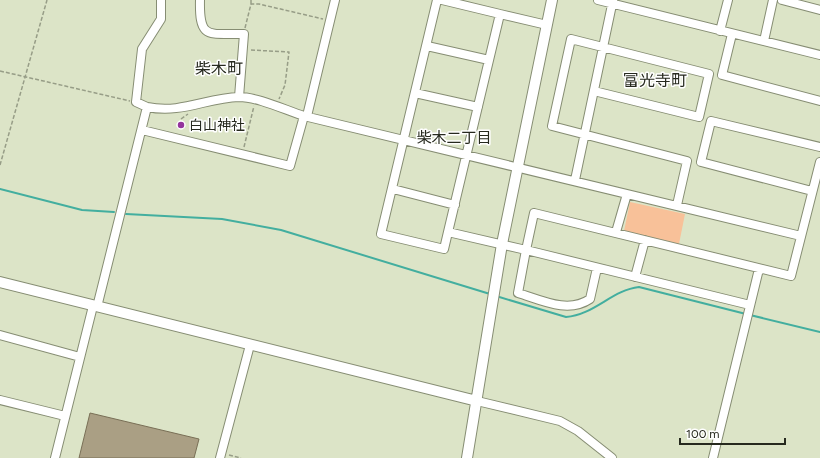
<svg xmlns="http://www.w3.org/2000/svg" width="820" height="458" font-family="Figtree,'Noto Sans JP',sans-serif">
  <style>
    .green { fill: #f8c199 }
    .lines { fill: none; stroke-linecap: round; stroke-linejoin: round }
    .stream { stroke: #43ae9f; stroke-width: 2 }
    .building { fill: #aa9f84; stroke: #796f56 }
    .minor-casing { stroke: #868d73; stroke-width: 10 }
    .tertiary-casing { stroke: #868d73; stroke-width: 12 }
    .path { stroke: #979d87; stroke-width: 1.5; stroke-dasharray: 4 2; stroke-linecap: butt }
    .minor { stroke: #fff; stroke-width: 8 }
    .tertiary { stroke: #fff; stroke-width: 10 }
    .poi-dot { fill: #94349d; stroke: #fff; stroke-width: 1.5 }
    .labels { text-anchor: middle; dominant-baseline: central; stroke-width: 3; stroke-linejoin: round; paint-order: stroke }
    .poi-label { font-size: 14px; fill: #26291e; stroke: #fff; text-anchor: start }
    .neighbourhood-label { font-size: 15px; fill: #26291e; stroke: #fff }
    .quarter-label { font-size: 16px; fill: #26291e; stroke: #fff }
  </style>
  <rect width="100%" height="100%" fill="#dce4c7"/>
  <path class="green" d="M630 202 685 214 679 244 624 231Z"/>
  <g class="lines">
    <path class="stream" d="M0 189 82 210 114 212
      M126 214 222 219 281 230 490 294
      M496 296 566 317C594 315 612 290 639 287L746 314
      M750 315 820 332"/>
  </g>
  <path class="building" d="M90 413 199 439 194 458H79Z"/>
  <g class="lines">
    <defs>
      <path id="minor" d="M200 0C199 41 209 33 244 34L239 97
        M437 0 381 234 444 249 448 232
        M442 0 500 14 448 232 526 250 534 213 791 276 820 162
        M598 0 820 55
        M782 0 820 10
        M500 14 547 25
        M720 31 728 0
        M732 34 722 75 820 101
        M764 41 773 0
        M427 46 489 60
        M594 91 699 117 709 74 571 39 552 126 687 161 677 205
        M415 93 478 107
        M147 107C182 114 206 98 239 97 258 97 285 110 304 116L801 236
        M307 116 335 0
        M142 130 290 166 304 116
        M575 180 613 0
        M393 189 455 205
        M812 191 701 162 711 121 820 147
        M616 232 627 194
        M597 268 590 299C568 314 541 300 518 293L526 250 750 305
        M635 277 645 240
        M97 307 147 107 136 102 142 49 161 19V0
        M0 335 80 357
        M0 400 65 416
        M477 401 560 421 578 431 612 458
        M55 458 93 306
        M220 458 250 345
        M713 458 759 269"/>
      <path id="tertiary" d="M0 282 477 401
        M467 458 502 244 552 0"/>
    </defs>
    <use href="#minor" class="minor-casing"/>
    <use href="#tertiary" class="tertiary-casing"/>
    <path class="path" d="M251 0V4
      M245 28 251 4H259L323 19
      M251 50 289 52 285 85 279 99
      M0 71 130 101
      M181 119 188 114
      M244 147 254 106
      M0 165 47 0
      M229 455 241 458"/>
    <use href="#minor" class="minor"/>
    <use href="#tertiary" class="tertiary"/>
  </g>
  <circle class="poi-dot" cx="181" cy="125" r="4"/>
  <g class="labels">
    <g class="poi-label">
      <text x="189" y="125">白山神社</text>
    </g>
    <g class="neighbourhood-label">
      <text x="454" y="138">柴木二丁目</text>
    </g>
    <g class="quarter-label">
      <text x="219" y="68">柴木町</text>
      <text x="655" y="80">富光寺町</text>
    </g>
  </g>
  <path d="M680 438v6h105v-6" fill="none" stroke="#26291e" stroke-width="2"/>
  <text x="686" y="438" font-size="12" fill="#26291e" stroke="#ffffff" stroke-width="3" paint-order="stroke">100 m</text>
</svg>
